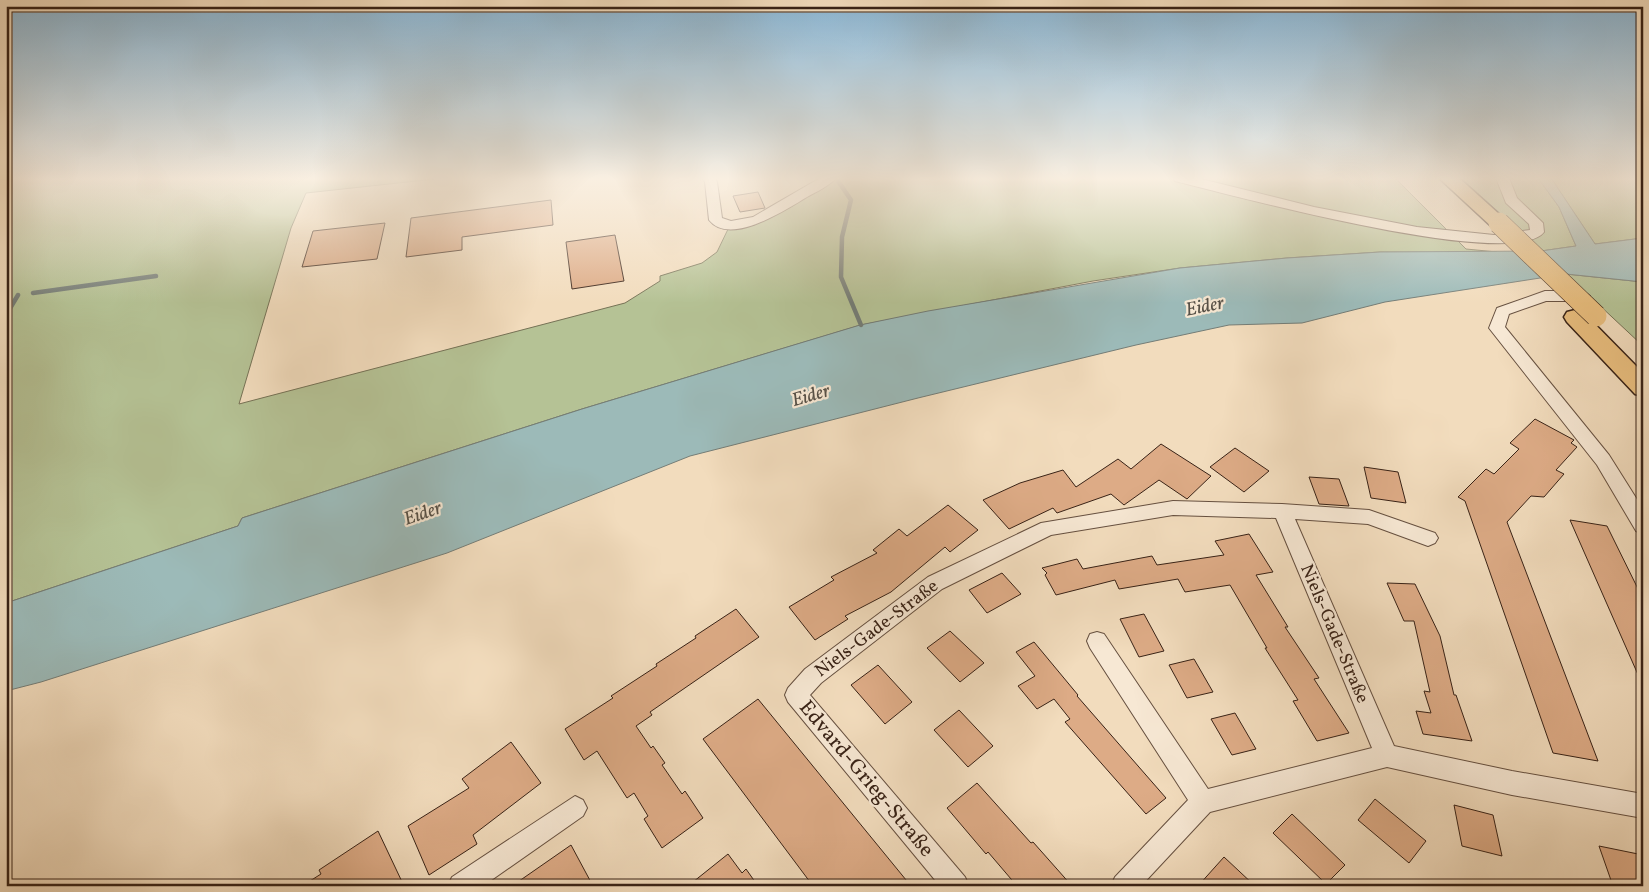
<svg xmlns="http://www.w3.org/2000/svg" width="1649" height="892" font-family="Vollkorn,serif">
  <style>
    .green { fill: #b5c295; stroke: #767256 }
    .water { fill: #9cbab8; stroke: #747d77 }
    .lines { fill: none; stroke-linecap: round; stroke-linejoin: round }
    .stream { stroke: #747d77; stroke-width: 4.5 }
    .building { fill: #ddab86; stroke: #382216 }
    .minor-casing { stroke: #665040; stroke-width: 2 }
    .highway-casing { stroke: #382216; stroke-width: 3 }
    .minor { fill: #f7e8d4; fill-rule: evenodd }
    .highway { fill: #e9be7e; fill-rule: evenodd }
    .highway-bridge-casing { stroke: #382216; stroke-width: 22; stroke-linecap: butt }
    .highway-bridge { stroke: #e9be7e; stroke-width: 21 }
    .labels { text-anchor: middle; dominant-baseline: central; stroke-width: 4.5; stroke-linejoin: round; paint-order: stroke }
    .street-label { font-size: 18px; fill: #382216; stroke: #f7e8d4 }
    .water-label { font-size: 19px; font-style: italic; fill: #565047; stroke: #f7e8d4 }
    .near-street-label { font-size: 21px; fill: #382216; stroke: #f7e8d4 }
  </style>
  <rect width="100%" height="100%" fill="#f2dcbd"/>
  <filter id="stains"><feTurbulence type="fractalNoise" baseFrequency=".004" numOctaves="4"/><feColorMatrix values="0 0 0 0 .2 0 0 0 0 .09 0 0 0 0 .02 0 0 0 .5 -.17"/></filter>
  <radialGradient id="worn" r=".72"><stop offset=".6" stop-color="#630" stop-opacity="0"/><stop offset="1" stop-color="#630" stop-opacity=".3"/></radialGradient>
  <path class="green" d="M6 178H444L306 193 291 228 239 404 625 303 660 281V276L702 263 717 252 730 225 742 224 830 178H1395L1466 249 1497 252H1380L1287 258 1180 268 1093 281 861 325 582 409 242 518 238 526 6 603Z
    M1461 178H1538L1559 207 1576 246 1541 251Z
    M1551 178H1643V238L1595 244Z
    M1566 274 1643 282V346Z"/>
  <path class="water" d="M1538 178H1551L1595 244 1643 238V282L1566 274 1385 302 1302 323 1229 325 1136 345 918 398 690 456 447 553 41 682 6 691V603L238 526 242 518 582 409 860 325 928 311 1180 268 1287 258 1380 252 1541 251 1576 246 1559 207Z"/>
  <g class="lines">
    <path class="stream" d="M838 181 851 200 842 237 841 277 861 325
      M33 293 156 276
      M6 315 18 295"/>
  </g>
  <path class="building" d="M758 192 765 208 740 212 733 196Z
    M551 200 553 225 462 237V250L406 257 411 218Z
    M385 223 377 259 302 267 313 231Z
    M615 235 624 281 572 289 566 242Z
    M1535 419 1574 440 1571 443 1577 447 1556 470 1564 474 1544 497 1531 496 1507 522 1598 761 1553 753 1465 501 1458 497 1486 469 1494 474 1519 449 1510 443Z
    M1161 444 1211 476 1187 499 1159 480 1124 505 1111 494 1057 513 1053 508 1009 529 983 500 1020 483 1063 470 1076 487 1118 459 1131 469Z
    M1235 448 1269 471 1244 492 1210 467Z
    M1364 467 1398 472 1406 503 1371 498Z
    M1309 477 1339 479 1349 506 1319 504Z
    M948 505 978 530 950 552 945 547 891 592 845 616 848 619 815 640 789 607 834 580 831 577 877 553 873 550 899 529 907 536Z
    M1570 520 1607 526 1643 599V686Z
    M1249 534 1273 572 1256 575 1288 627H1285L1319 678 1314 679 1349 733 1317 741 1293 701 1298 700 1265 648H1267L1230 585 1185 592 1178 579 1119 589 1115 580 1056 595 1045 575 1047 573 1042 568 1077 559 1083 569 1152 556 1157 565 1224 555 1215 541Z
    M1002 573 1021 594 987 613 969 590Z
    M1387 583 1415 584 1440 636 1454 695H1456L1472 741 1423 734 1416 711 1431 713 1424 691 1430 692 1414 621H1404Z
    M736 609 759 637 650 712 652 715 636 726 651 748 653 746 665 763 662 765 682 794 685 791 703 818 662 848 644 819 648 816 634 793 627 798 597 751 584 760 565 729 613 698 611 696 657 666 656 664 696 638 695 636Z
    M1144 614 1164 651 1139 657 1120 619Z
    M950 631 984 663 960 682 927 648Z
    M1034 642 1078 695 1077 696 1166 798 1146 814 1065 722 1070 719 1054 699 1037 709 1018 686 1035 676 1016 652Z
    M1194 659 1213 692 1187 698 1169 665Z
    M878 665 912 702 885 724 851 685Z
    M758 699 911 886H813L703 739Z
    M959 710 993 746 968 767 934 730Z
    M1235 713 1256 749 1232 755 1211 719Z
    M511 742 541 783 473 835 477 844 429 875 408 826 469 788 462 779Z
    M977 783 1031 843 1033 842 1072 886H1017L988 852 986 854 947 808Z
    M1375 799 1426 841 1409 863 1358 820Z
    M1454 805 1493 815 1502 856 1462 846Z
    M1292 814 1345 865 1326 884 1273 833Z
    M378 831 404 886H302L321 874 319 870Z
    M571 845 593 886H512Z
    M1599 846 1643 855V886H1613Z
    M728 854 742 873 746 869 758 886H688Z
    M1224 857 1255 886H1198Z"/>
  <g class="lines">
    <defs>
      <path id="minor" d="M702 178H715L717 182 722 218 731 221 753 217 820 178H836C829 186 816 192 807 197 787 209 730 247 709 220L705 182Z
        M1174 178H1197L1314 207 1417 227 1494 235 1530 230 1529 224 1506 203 1496 178H1509L1517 198 1543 223 1544 232C1514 272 1227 194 1175 181Z
        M1545 291H1583L1590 296 1583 301H1546L1509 314 1505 327 1609 455 1643 509V534L1636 531 1597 465 1489 328 1497 308Z
        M1173 501 1282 504 1369 510 1435 533 1438 538 1435 543 1428 546 1368 524 1295 519 1394 746 1512 771 1643 794V818L1512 795 1387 767 1210 812 1141 886H1111L1115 877 1188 800 1090 648 1087 641 1090 634 1097 632 1104 634 1208 789 1372 748 1276 518 1173 515 1051 535 942 589 821 683 810 695 965 877 969 886H940L788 702 785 695 788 688 805 669 928 577 1041 523Z
        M575 796 583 800 587 808 583 816 483 886H448L452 877Z"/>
      <path id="highway" d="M1439 178H1459L1509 223 1506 227H1492Z
        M1575 310 1583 312 1643 373V396L1635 394 1567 322 1564 317 1567 312Z"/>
    </defs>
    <use href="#minor" class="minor-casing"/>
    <use href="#highway" class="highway-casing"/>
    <use href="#minor" class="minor"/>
    <use href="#highway" class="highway"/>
    <defs>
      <path id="highway-bridge" d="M1499 223 1596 316"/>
    </defs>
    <use href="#highway-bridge" class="highway-bridge-casing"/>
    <use href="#highway-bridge" class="highway-bridge"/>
  </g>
  <linearGradient id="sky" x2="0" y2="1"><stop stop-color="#89b6d5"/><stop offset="0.59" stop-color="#f9efe1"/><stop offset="1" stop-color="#f9efe1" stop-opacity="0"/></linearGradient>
  <rect width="1649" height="303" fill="url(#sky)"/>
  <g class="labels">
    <g class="street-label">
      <text transform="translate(877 629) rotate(-37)">Niels-Gade-Straße</text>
      <text transform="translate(1334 634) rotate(67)">Niels-Gade-Straße</text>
    </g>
    <g class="water-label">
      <text transform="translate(1205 307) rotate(-11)">Eider</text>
      <text transform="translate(811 396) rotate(-16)">Eider</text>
      <text transform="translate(423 514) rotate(-19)">Eider</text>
    </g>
    <g class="near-street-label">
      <text transform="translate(866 779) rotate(50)">Edvard-Grieg-Straße</text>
    </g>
  </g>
  <rect width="1649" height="892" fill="none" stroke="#f2dcbd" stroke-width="25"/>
  <rect x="8" y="8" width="1634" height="877" fill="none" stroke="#382216" stroke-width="2.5"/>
  <rect x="12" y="12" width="1624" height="867" fill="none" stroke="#382216"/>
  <rect width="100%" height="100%" filter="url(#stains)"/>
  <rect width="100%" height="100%" fill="url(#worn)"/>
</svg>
